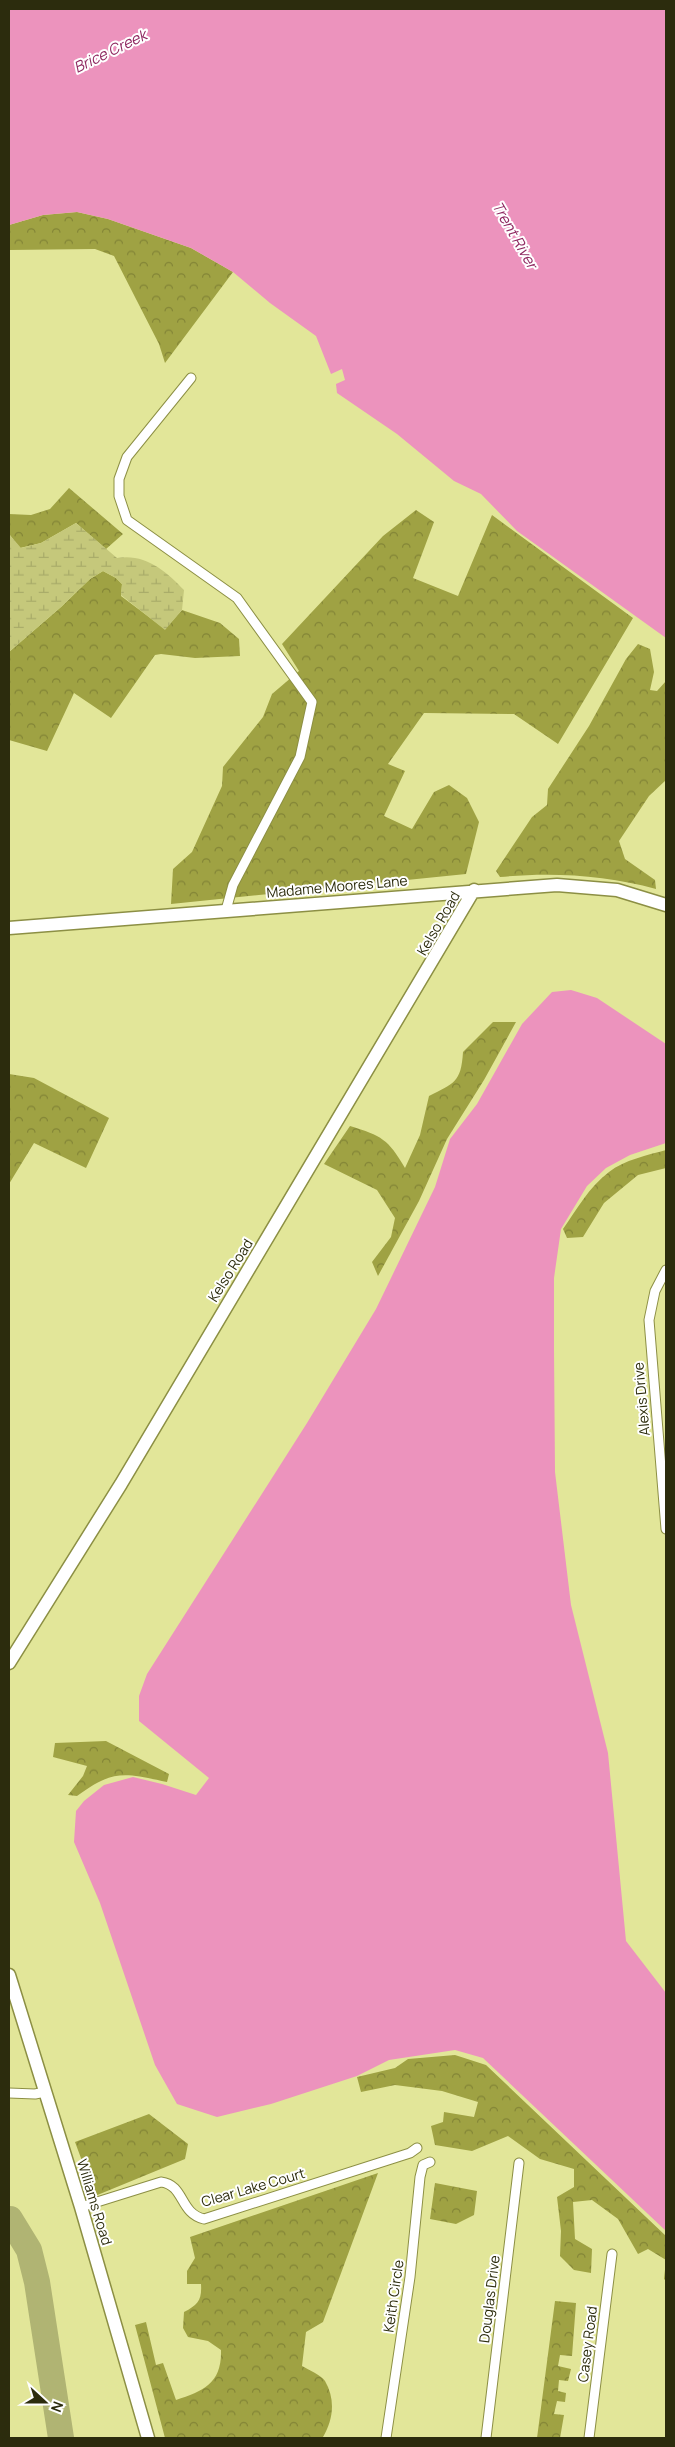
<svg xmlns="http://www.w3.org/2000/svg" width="675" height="2447" font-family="Manrope,sans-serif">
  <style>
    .forest { fill: url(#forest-crowns) }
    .wetland { fill: url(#wetland-marsh) }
    .water { fill: #ec93bd }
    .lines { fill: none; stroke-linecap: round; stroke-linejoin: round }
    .taxiway { stroke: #b0b473; stroke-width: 26 }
    .street-casing { stroke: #8c8f44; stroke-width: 11 }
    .secondary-casing { stroke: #8c8f44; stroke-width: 15 }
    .street { stroke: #fff; stroke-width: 9 }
    .secondary { stroke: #fff; stroke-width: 12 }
    .labels { text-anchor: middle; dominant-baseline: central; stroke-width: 4; stroke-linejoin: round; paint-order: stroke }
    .street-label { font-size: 14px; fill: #2c2c0d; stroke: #fff }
    .water-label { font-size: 15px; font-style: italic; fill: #8f2961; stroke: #fff }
  </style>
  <defs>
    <pattern id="forest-crowns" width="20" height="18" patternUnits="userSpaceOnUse" patternTransform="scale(1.25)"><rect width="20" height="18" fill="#9fa243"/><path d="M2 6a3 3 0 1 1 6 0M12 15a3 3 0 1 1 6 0" fill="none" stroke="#828436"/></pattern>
    <pattern id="wetland-marsh" width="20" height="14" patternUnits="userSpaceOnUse" patternTransform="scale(1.25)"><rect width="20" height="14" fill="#c5c87b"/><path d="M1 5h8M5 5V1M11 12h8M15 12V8" fill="none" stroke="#a9ac69"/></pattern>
  </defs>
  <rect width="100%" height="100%" fill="#e2e699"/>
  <path class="forest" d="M77 212 108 219 191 248 233 272 165 363 159 344 114 256 95 249 9 250V225L43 215Z
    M69 488 123 534 106 549 76 523 41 543 20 548 9 534V514L31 515 50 509Z
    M416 510 434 522 413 578 458 596 492 515 633 618 558 744 514 714 424 713 388 764 405 771 384 816 412 829 434 792 449 785 467 798 479 822 466 874 171 904 173 869 192 852 222 786 223 767 263 717 272 694 299 671 282 644 383 536Z
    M103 571 116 578 122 584 121 596 165 629 182 610 220 623 239 639 240 656 195 658 161 654 155 655 111 718 74 693 47 751 9 740V652L61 607 90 579Z
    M638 644 650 649 654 672 650 690 657 691 666 681V780L649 796 619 841 625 859 655 880 656 889C606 875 552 872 500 877L496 871 532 817 547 805 548 789 589 726 626 659Z
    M493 1022H516L484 1080 447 1139 419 1201 378 1276 372 1262 391 1237 395 1218 377 1190 324 1164 350 1126C382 1136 388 1139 405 1168L420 1135 429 1096C454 1083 461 1083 463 1052Z
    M9 1074 34 1078 109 1118 86 1168 34 1143 9 1184Z
    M666 1150V1168L638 1175 604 1203 583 1237 567 1238 563 1229C577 1209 589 1187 609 1172 624 1160 648 1155 666 1150Z
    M106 1741 169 1774 167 1782C124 1773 114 1769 77 1796L68 1795 83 1776 87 1766 53 1757 55 1743Z
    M455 2055 486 2065 666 2236V2281L664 2279 666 2260 648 2249 638 2254 618 2219 592 2200 573 2202 575 2239 592 2249 591 2273 574 2270 560 2256 561 2231 557 2197 574 2187V2169L540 2159 508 2136 472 2151 435 2145 431 2126 443 2122 444 2112 474 2117 478 2102 442 2091 395 2085 361 2092 357 2077 395 2068 408 2059Z
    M149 2114 188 2144 185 2159 95 2196 75 2142Z
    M378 2173 323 2322 306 2332 302 2366C309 2370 321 2375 325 2381 336 2400 333 2420 323 2437L165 2438 135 2325 146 2322 156 2365 163 2363 176 2400C204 2391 222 2383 221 2350L208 2341 188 2337 183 2328 184 2312C198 2305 202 2300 201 2284H187V2271L195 2258 190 2237Z
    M435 2183 477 2191 474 2215 456 2224 430 2219Z
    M555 2301 576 2303 572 2356 560 2355 558 2366 571 2369 568 2381 559 2380 558 2391 566 2393 565 2402 557 2401 554 2414 564 2415 560 2438H537Z"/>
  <path class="wetland" d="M76 523 117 558C145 553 166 571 184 590L182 610 165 630 121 595 122 584 116 578 103 571 90 579 61 607 9 652V534L21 548 41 543Z"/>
  <path class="water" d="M9 9H666V638L517 531 481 494 454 481 397 434 337 393 336 384 345 380 342 369 331 374 316 336 270 303 233 272 191 248 108 219 77 212 43 215 9 225Z
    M571 990 597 998 666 1044V1143L630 1155 606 1168 587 1186 561 1229 554 1278V1350L555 1472 571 1605 608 1753 626 1941 666 1993V2231L483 2058 455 2050 389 2060 357 2076 271 2104 217 2117 177 2104 155 2065 100 1903 74 1842 76 1811 84 1801 104 1785 133 1777 162 1784 196 1795 209 1778 139 1721V1696L147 1674 307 1423 376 1309 435 1187 450 1139 477 1104 522 1024 552 992Z"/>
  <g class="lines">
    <path class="taxiway" d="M10 2219 29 2250 37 2282 61 2438"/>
    <defs>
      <path id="street" d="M191 378 127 457 119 479V496L127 520 237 598 312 702 300 757 233 885 226 910
        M666 1270 655 1291 649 1320 666 1529
        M9 2093 35 2094 45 2092
        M81 2207 161 2182C185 2185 179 2213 204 2219L410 2153 417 2148
        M386 2438 410 2277 420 2177 423 2165 430 2162
        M486 2438 519 2163
        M589 2438 612 2254"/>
      <path id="secondary" d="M9 928 557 885 617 890 666 905
        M9 1663 121 1484 474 890
        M9 1975 81 2207 148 2438"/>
    </defs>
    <use href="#street" class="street-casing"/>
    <use href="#secondary" class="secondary-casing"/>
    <use href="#street" class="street"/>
    <use href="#secondary" class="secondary"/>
  </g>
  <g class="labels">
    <g class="street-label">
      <text transform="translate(337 886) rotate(-5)">Madame Moores Lane</text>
      <text transform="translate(438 923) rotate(-60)">Kelso Road</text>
      <text transform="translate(230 1270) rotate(-58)">Kelso Road</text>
      <text transform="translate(641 1399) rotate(-95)">Alexis Drive</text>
      <text transform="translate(253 2187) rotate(-16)">Clear Lake Court</text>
      <text transform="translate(95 2202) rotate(73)">Williams Road</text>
      <text transform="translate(393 2296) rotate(-82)">Keith Circle</text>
      <text transform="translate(489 2299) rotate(-83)">Douglas Drive</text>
      <text transform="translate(587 2344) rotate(-83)">Casey Road</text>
    </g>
    <g class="water-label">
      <text transform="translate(110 51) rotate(-26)">Brice Creek</text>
      <text transform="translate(515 235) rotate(60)">Trent River</text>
    </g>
  </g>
  <rect width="675" height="2447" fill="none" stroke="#2c2c0d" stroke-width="20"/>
  <g transform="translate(45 2402) rotate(111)" stroke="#ffffff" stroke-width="4" paint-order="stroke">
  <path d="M0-4L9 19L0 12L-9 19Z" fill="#2c2c0d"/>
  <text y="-8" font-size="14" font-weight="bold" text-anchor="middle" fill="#2c2c0d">N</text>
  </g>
</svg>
